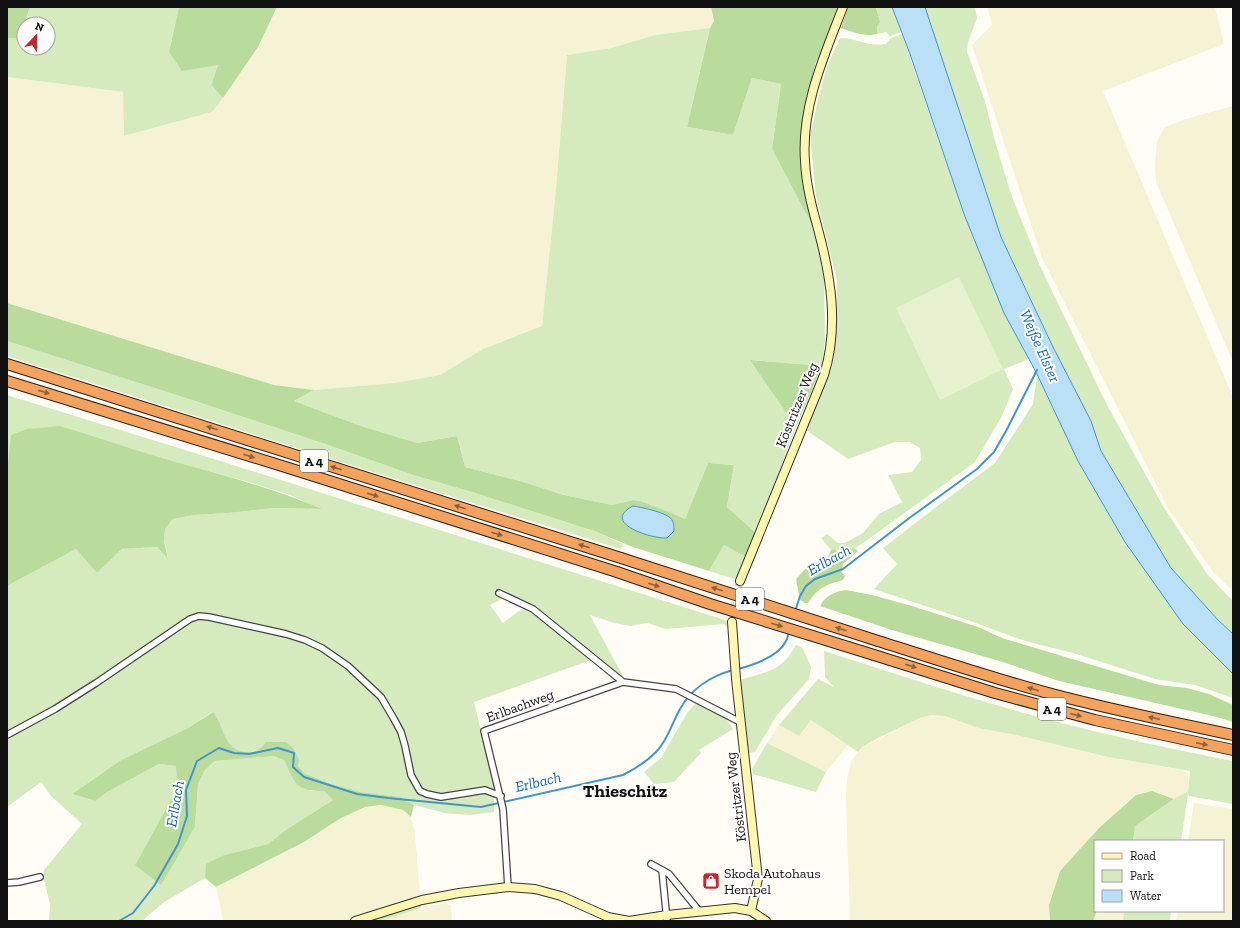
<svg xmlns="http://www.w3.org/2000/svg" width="1240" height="928" font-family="'Zilla Slab',serif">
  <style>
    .farmland { fill: #f6f3d4 }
    .green { fill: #d5ebbd }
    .forest { fill: #b9dc9c }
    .pitch { fill: #e6f2cf }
    .water { fill: #b9e0f7; stroke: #3f96cf }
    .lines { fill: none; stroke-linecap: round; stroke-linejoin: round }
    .stream { stroke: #3f96cf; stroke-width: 2 }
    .secondary-tunnel { stroke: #dbdad3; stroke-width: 8; stroke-dasharray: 8 4; stroke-linecap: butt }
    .minor-casing { stroke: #444; stroke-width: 8 }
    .secondary-casing { stroke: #333; stroke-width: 10 }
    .motorway-casing { stroke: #222; stroke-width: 12 }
    .minor { stroke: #fff; stroke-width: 5.5 }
    .secondary { stroke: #fff6b0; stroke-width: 8 }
    .motorway { stroke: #f5a25d; stroke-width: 10 }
    .motorway-bridge-casing { stroke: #222; stroke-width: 12; stroke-linecap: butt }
    .motorway-bridge { stroke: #f5a25d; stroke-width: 10 }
    .oneway { fill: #8e613b }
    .labels { text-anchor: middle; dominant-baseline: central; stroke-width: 4; stroke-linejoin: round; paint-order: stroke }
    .shield { fill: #fff; stroke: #585858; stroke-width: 1 }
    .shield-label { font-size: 13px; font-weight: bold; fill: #111 }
    .street-label { font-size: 14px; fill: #111; stroke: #fff }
    .poi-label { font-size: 14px; fill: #111; stroke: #fff; text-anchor: start }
    .water-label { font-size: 15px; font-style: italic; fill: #1768a6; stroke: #fff }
    .district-label { font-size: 18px; font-weight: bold; fill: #111; stroke: #fff }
  </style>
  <rect width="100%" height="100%" fill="#fffdf5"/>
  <path class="farmland" d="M277 7H711L714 21 710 28 655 35 611 48 567 55 556 189 542 326 483 349 440 375 394 383 314 390 274 385 7 303V77L123 92 124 136 212 112 223 98 258 47Z
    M987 7H1215L1224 44 1103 91 1233 397V591L1214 573 1169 510 1042 258 972 45 992 25Z
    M1233 106V362L1156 182 1155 163 1157 141 1165 127 1189 118Z
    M931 715 945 716 978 728 1016 735 1108 757 1182 770 1189 775 1188 791 1174 799 1152 791 1099 828 1060 871 1049 905 1050 921H850L846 799 847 780 851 761 862 747 920 718Z
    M811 720 848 745 826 772 767 743 779 725 799 736Z
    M1194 803 1233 809V921H1176L1178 911H1223V841H1188Z
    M381 805 403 810 411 817 415 833 420 896 346 921H223L216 887 304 842 341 818 365 807Z
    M446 903 451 906 452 921H382L421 908Z
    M1097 911H1124L1123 921H1093Z"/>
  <path class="green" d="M30 7H179L169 52 218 65 211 85 223 98 212 112 124 136 123 92 7 77V38L20 39 24 26V48H48V24H25Z
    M876 7H892L901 32 890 36 886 32 877 34V27L880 22Z
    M925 7 975 8 977 18 968 42 967 52 985 101 996 145 1012 197 1040 266 1106 403 1163 506 1207 574 1233 601V634L1218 620 1171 568 1101 451 1091 421 1053 347 1001 237Z
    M710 28 687 127 733 135 752 78 781 84 772 149 815 231 824 277 825 341 822 366 751 360 796 427 756 533 727 507 734 465 708 463 685 519 672 513 641 501 633 500 612 505 564 495 520 481 465 467 457 436 417 443 361 426 294 401 314 390 394 383 440 375 483 349 542 326 556 189 567 55 611 48 655 35Z
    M902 34 964 214 1004 313 1029 359 1004 369 1013 389 1002 416 975 462 863 543 847 553 840 555 835 550H831L821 538 827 534 838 543H845L863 533 879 514 902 502 888 475 912 472 921 460 920 448 910 442H895L848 459 806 430 833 363 835 342 837 280 816 196 810 136 821 87 829 62 840 38C857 38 866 47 886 44L890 39Z
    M7 341 192 400 328 445 413 475 475 493 594 531 623 544 621 549 347 464 7 356Z
    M1037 375 1078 461 1183 624 1233 674V698L1195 685 1155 679 1073 653 1025 641 973 622 874 589 897 564 883 548 936 507 995 463 1033 404Z
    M7 395 214 459 728 621 727 628 724 624 666 629 647 623 631 626 614 623 590 615 624 678 534 608 505 595 504 598 490 605 503 623 523 608 532 612 591 660 474 702 494 786V812L470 815 444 813 414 805 400 797 361 792 331 784 304 773 298 766 260 750 249 752H237L229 745 216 717 212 712 188 728 121 760 72 794 96 801 107 792 159 764 176 766 177 789 135 865 185 844 195 827 198 784 205 770 215 761 274 756 284 760 288 768 311 791H324L333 800 287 829 268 844 224 855 207 864 205 878 164 902 142 921H49L50 904 43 876 44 870 82 824 51 796 41 782 7 807V586L76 549 97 573 122 549 157 547 168 558 164 540 165 529 173 519 194 515 229 513 274 508 320 509 290 495 252 483 161 458 8 469 7 474Z
    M724 545 746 557 738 580 709 571Z
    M796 645 802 647 811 667 809 679 777 715 755 752 749 753 740 680C768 671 781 672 796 645Z
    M824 651C899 675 974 700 1050 720 1110 736 1172 749 1233 761V804L1189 796 1188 794 1181 841H1133L1135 826 1174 799 1188 791 1190 771 1108 757 1016 735 978 728 945 716 931 715 920 718 878 738 862 747 858 752 811 720 799 736 779 725 818 679 834 687 825 677Z
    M697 702 725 717 733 729 699 750 701 753 674 782 654 784 644 772 661 758 687 713Z
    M767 743 826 772 816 792 753 774 752 769Z
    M420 896 421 908 382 921H346Z
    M1124 911H1171L1170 921H1123Z"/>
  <path class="forest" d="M7 7H30L20 39 7 38Z
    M179 7H277L258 47 223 98 211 85 218 65 182 71 169 52Z
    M711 7H839L815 65 807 99 802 161 807 202 815 231 772 149 781 84 752 78 733 135 687 127 710 28 714 21Z
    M848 7H876L880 22 877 27V34C864 37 853 32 841 28Z
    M7 303 274 385 314 390 294 401 361 426 417 443 457 436 465 467 520 481 564 495 612 505 633 500 641 501 672 513 685 519 708 463 734 465 727 507 756 533 746 557 724 545 709 571 630 546 594 531 475 493 413 475 328 445 192 400 7 341Z
    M750 360 822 366 796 427Z
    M60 426C94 436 127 448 162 458 217 474 269 486 322 509L274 508 229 513 194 515 173 519 165 529 164 541 168 559 157 547 122 549 97 573 76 549 7 586V474L11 435 27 429Z
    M854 548 858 551 843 564 842 573 845 576 843 580C825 585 819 587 808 603H805L800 600 796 579 807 567 828 557 831 550H835L840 555 847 553Z
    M846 590 872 595 912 606 978 627 1002 638 1159 685 1187 688 1209 694 1233 705V722L1217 717 1059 681 1003 662 895 631 820 606C826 595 834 592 846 590Z
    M213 712C225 727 224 752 247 752 257 752 260 750 266 742H286L293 748 299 759 298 766 304 773 331 784 361 792 400 797 414 805 411 817 403 810 381 805 365 807 341 818 304 842 216 887 205 878 206 864 224 855 268 844 287 829 333 800 324 791C295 791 295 783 284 760L274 756 215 761 205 770 198 784 195 827 161 885 135 865 177 789 176 766 159 764 107 792 96 801 72 794 121 760 188 728Z
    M1152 791 1174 799 1135 826 1133 841H1095V911H1097L1093 921H1050L1049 905 1060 871 1099 828 1136 795Z"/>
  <path class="pitch" d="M959 277 1003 369 940 400 896 308Z"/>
  <path class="water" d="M892 7H925L1001 237 1053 347 1091 421 1101 451 1171 568 1218 620 1233 634V674L1183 624 1125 542 1078 461 1036 372 1004 313 964 214 910 54Z
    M633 506C641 507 663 512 669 517 674 520 674 526 674 531L667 538C652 539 600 523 633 506Z"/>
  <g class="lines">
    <path class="stream" d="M795 612 800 596 806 586 815 579 843 569 908 519 977 469 994 452 1006 431 1037 370
      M738 669C753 665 779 656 786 641 788 638 788 634 789 631
      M119 921 133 913 154 886 178 844 187 816 186 790 197 761 219 748 234 753 249 754 278 748 294 753 293 767 304 777 357 794 388 798 481 807 623 775C635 769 646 762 656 752 668 740 672 723 680 709 691 689 711 676 733 670"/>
    <path class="secondary-tunnel" d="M732 622 735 600 740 581"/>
    <defs>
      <path id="minor" d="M499 593 533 609 623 682 676 689 740 722
        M7 735 55 709 96 683 190 619 199 616 209 617 286 634 305 640 322 648 348 666 381 697 394 719 401 732 405 746 411 775 420 791 427 794 441 797 485 790 501 796
        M651 864 662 870 667 921
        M662 870 669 874 700 912
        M7 883 19 882 40 877
        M508 887 503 809 484 731 623 682"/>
      <path id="secondary" d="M740 581 824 375C839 327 831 277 818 229 812 207 806 185 805 161 801 107 824 56 843 7
        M732 622 736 679 758 879 751 911
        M355 921 422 900 459 893 508 887 535 889 561 896 608 917 629 921 667 915 735 908 751 911 766 921"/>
      <path id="motorway" d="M7 364 621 558
        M7 381 279 465 617 572
        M878 641C936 659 994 679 1052 694 1112 710 1173 722 1233 735
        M874 655 995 693 1095 720 1233 750"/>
    </defs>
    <use href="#minor" class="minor-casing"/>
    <use href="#secondary" class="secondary-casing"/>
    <use href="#motorway" class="motorway-casing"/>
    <use href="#minor" class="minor"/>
    <use href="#secondary" class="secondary"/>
    <use href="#motorway" class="motorway"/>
    <defs>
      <path id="motorway-bridge" d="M621 558 878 641
        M617 572 710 604 874 655"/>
    </defs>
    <use href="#motorway-bridge" class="motorway-bridge-casing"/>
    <use href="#motorway-bridge" class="motorway-bridge"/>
  </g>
  <defs><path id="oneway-solid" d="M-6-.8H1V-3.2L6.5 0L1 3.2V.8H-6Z"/></defs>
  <g class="oneway">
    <use href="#oneway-solid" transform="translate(44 392) rotate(17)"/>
    <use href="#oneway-solid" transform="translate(212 428) rotate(-162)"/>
    <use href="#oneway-solid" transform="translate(249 456) rotate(17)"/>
    <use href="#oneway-solid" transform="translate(336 468) rotate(-162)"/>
    <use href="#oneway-solid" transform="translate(373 495) rotate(18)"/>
    <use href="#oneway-solid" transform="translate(460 507) rotate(-162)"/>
    <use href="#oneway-solid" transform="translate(497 534) rotate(18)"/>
    <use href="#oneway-solid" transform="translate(584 546) rotate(-162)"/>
    <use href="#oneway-solid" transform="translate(654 585) rotate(18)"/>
    <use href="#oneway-solid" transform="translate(717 589) rotate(-162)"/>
    <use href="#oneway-solid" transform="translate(777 625) rotate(17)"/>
    <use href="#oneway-solid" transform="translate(841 629) rotate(-162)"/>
    <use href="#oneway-solid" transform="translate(911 666) rotate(18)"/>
    <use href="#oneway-solid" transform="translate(1033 689) rotate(-164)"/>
    <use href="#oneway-solid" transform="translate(1076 715) rotate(15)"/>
    <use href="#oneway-solid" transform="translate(1154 718) rotate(-168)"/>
    <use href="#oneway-solid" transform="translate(1202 744) rotate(12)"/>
  </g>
  <defs>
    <symbol id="shop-square" viewBox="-11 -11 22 22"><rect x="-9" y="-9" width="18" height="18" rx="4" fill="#c4262e" stroke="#fff"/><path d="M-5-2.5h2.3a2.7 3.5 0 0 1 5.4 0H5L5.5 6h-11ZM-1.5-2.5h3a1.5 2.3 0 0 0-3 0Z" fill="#fff"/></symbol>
  </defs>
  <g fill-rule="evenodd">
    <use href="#shop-square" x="701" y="871" width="20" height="20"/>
  </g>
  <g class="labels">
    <g class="shield">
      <rect x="300" y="450" width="28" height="22" rx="3"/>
      <rect x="736" y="588" width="28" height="22" rx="3"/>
      <rect x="1038" y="698" width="28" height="22" rx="3"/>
    </g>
    <g class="shield-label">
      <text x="314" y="461">A 4</text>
      <text x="750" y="599">A 4</text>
      <text x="1052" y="709">A 4</text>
    </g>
    <g class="street-label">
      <text transform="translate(797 405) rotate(-68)">Köstritzer Weg</text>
      <text transform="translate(520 706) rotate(-20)">Erlbachweg</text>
      <text transform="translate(736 797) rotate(-97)">Köstritzer Weg</text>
    </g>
    <g class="poi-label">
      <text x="724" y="873">Skoda Autohaus<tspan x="724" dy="16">Hempel</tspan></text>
    </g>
    <g class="water-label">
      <text transform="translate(1040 346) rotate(66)">Weiße Elster</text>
      <text transform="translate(829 560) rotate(-29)">Erlbach</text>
      <text transform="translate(538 782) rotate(-13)">Erlbach</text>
      <text transform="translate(175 804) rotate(-80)">Erlbach</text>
    </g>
    <g class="district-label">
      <text x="625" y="791">Thieschitz</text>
    </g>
  </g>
  <rect width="1240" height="928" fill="none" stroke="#111111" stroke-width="16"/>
  <rect x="1094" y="840" width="130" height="72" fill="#ffffff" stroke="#a0a0a0"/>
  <rect x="1102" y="853" width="20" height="6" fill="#fff6b0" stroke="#a0a0a0"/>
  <text x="1130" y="860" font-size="12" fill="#111111">Road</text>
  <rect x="1102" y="870" width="20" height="12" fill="#d5ebbd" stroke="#a0a0a0"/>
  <text x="1130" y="880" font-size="12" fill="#111111">Park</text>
  <rect x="1102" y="890" width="20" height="12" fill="#b9e0f7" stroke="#a0a0a0"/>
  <text x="1130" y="900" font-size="12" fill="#111111">Water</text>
  <g transform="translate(36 36) rotate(22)"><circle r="19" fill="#ffffff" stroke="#a0a0a0"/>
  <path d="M0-3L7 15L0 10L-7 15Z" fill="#c4262e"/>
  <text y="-6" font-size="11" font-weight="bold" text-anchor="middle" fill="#111111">N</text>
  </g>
</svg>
